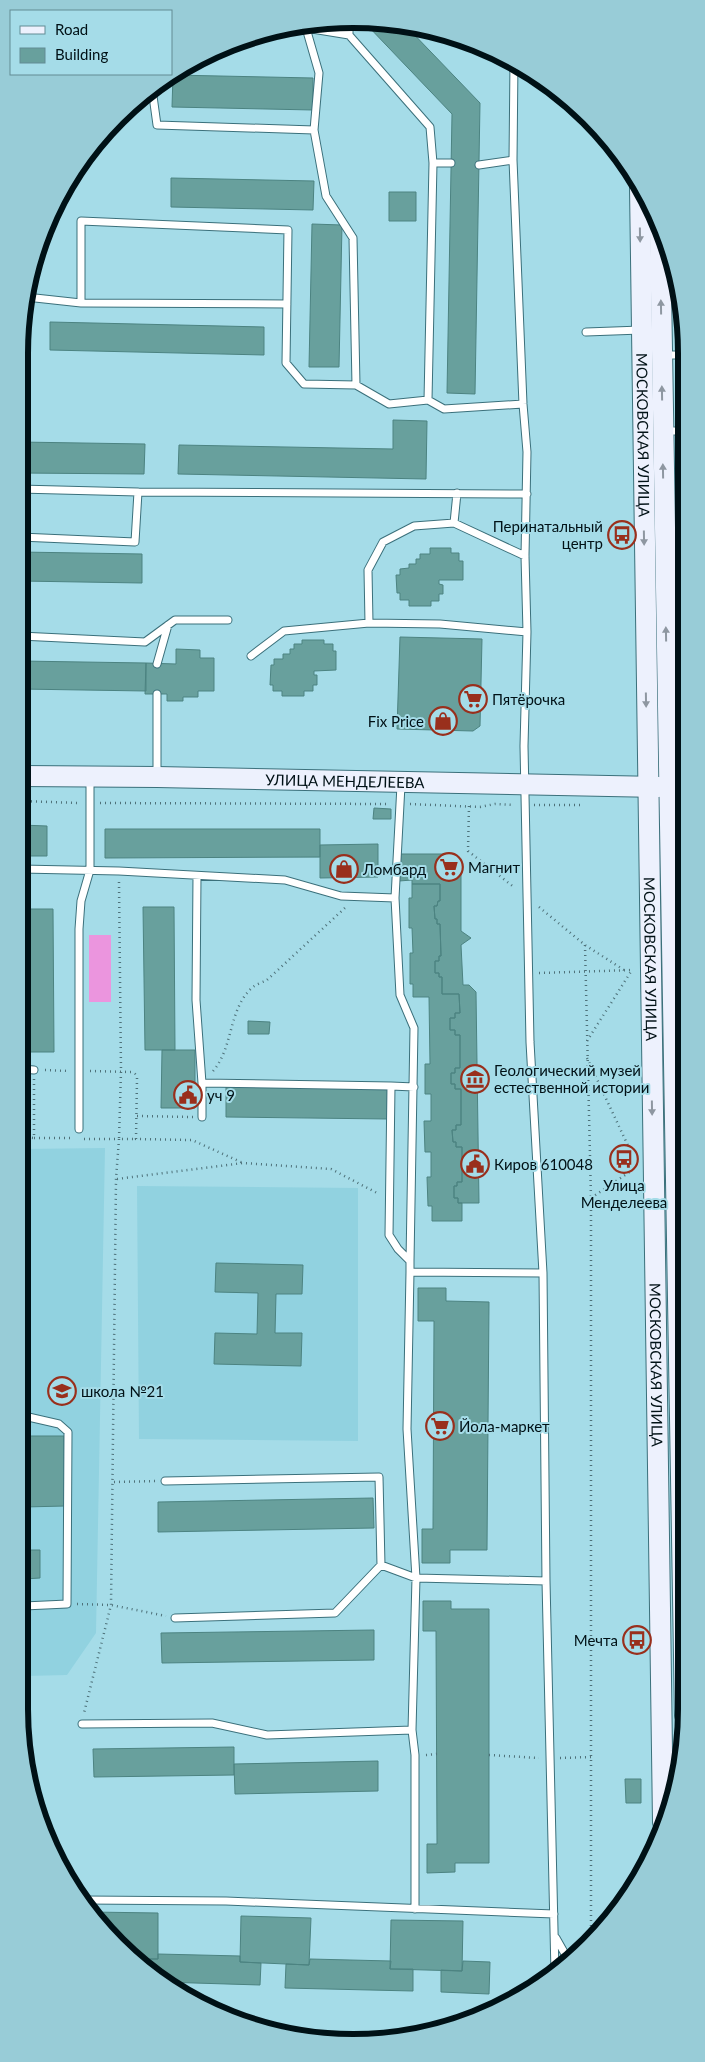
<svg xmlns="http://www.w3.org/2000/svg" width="705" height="2062" font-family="Lato,sans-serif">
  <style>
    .built { fill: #91d2e0 }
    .green { fill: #eb95de }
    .building { fill: #68a09d; stroke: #4c8381 }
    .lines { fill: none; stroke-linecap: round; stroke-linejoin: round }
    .lane-casing { stroke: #3b707b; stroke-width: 9 }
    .secondary-casing { stroke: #3b707b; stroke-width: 22 }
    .path { stroke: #4e7179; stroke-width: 2.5; stroke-dasharray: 1 4; stroke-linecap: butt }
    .lane { stroke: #fff; stroke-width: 7 }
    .secondary { stroke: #edf1fd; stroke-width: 20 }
    .oneway { fill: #8e97a1 }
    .labels { text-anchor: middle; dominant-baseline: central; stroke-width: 4; stroke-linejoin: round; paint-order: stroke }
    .street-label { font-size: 15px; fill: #001116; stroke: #a5dce8 }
    .poi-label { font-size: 15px; fill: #001116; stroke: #a5dce8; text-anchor: start }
    .rim { fill: none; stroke: #001116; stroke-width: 6 }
  </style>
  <rect width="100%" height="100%" fill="#a5dce8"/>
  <path class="built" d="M105 1148 96 1633 67 1675 25 1676 22 1149Z
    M137 1186 358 1188V1441L139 1439Z"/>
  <path class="green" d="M89 935H111V1002H89Z"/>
  <path class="building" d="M374 19 405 25 480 103 475 394 447 393 452 114 366 24V20Z
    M173 75 313 78V110L172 107Z
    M171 178 314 181 313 210 171 207Z
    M389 192H416V221H389Z
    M312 224 342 225 339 367H309Z
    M50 322 264 327V355L50 350Z
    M393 420 427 421 426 479 178 474 179 445 393 449Z
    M19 442 145 444 144 474 19 473Z
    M430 548H451V553H459V561H463V580H439V584L443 585V594H439V601H431V606H409V600H400V593H397L396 575H400V569L409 568V564H416V559H420V554H430Z
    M20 552 142 554V583L20 581Z
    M400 637 482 639 480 726 473 731 397 729Z
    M302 640H324V644H333V651H336V670L314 671V675H317V685H313V691H304V696H282V691H273V685H270L271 665H274V659H283V654H290V649H294V644H302Z
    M176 649 200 650V658H214V691H198V697H183V701H167V694H145L146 663 176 664Z
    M20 661 146 663V691L20 689Z
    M374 808 391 809V819H373Z
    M21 825 47 826V856H21Z
    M105 829H320V857L105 858Z
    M378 844V877L320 878V845Z
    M400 854H454L461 860V931L471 938 461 945 463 985H469L476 992 479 1203H458V1198H454V1186H457V1182H462V1147H456V1142H453L452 1130H456V1125H461V1089H455V1084H451V1073H455V1068H460V1035H455V1030H450V1018H455V1013H460L459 994H442V977H439V973H435V961H439V956H441L440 924H437V919H435L434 906H437L438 901H440V884H412V880L399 881Z
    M412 884H440V901H438L437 906H434L435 919H437V924H440L441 956H439V961H435V973H439V977H442V994H459L460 1013H455V1018H450V1030H455V1035H460V1068H455V1073H451V1084H455V1089H461V1125H456V1130H452L453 1142H456V1147H462V1182H457V1186H454V1198H458V1203H462V1221H432V1206H428L427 1177H431V1152H425L424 1121H431V1094H425V1064H430L429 997H413V984H410V953H413L412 928H409V898H412Z
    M143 907H174L175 1050H145Z
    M25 909H53L54 1052H26Z
    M248 1021 270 1022 269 1034H248Z
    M162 1050H195V1108H161Z
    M226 1086 388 1088V1119L226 1117Z
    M216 1263 303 1265 302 1294H276L275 1333H302L301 1366 214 1364 215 1333 257 1334 258 1293 215 1292Z
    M418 1288H446V1301L489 1302 487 1550H450V1563H422V1529H433L434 1321H418Z
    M24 1436H64L65 1506 24 1507Z
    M373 1498 374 1528 158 1532V1502Z
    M24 1550H40V1578L24 1579Z
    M423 1601H451V1609H489V1863H455V1872L427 1873V1844H437L436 1631H423Z
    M374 1630V1660L162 1663 161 1633Z
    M234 1747V1775L94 1777 93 1749Z
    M378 1761V1791L235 1794 234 1764Z
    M625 1779H641V1803H626Z
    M91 1912 158 1913V1959H133L102 1930Z
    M241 1916 311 1918 309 1965 240 1962Z
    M391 1920 463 1921 462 1971 390 1969Z
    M158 1954 240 1956V1962L261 1963 260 1985 162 1982 150 1974 133 1959H158Z
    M310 1959 391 1961 390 1969H413V1991L285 1988 286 1964 309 1965Z
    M463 1961 490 1962 489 1994 441 1992V1970L462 1971Z"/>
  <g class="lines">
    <defs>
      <path id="lane" d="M349 20V35L430 127 433 163 428 400 444 409 523 404
        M306 22V28L319 73 314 130 326 196 353 238 356 385
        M306 28 349 35
        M514 61 513 160 523 404 527 452 525 556 527 632 524 746 530 1042 543 1273 546 1581 555 1973
        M140 96H153L157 125 314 130
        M433 163H451
        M479 165 513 160
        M26 297 81 303 287 304
        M81 303V221L288 230 286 363 304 384 356 385 389 404 428 400
        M586 332 641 330
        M20 345 24 343 22 325
        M664 355H683
        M664 431H684
        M19 489 138 492 527 494
        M454 523 457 493
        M20 537 135 542 138 492
        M525 556 454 523 414 526 383 542 368 570 369 623 440 624 527 632
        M20 636 145 642 175 620H228
        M251 656 284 631 369 623
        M157 664 168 625
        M157 694V777
        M401 785 395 898 400 995 414 1028 410 1261
        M21 869 119 871 285 880 341 896 395 898
        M197 876 196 1000 202 1083V1117
        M22 1069 34 1070
        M202 1083 391 1086 389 1235 398 1249 410 1261V1272L543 1273
        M391 1086 414 1087
        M79 1129V929L81 901 90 870V778
        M410 1272 407 1429 416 1578 412 1730 415 1755V1909
        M24 1416 59 1424 68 1432 67 1604 24 1606
        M165 1481 379 1477 381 1565
        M175 1618 335 1613 381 1565 416 1578 546 1581
        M82 1724 212 1723 267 1735 412 1730
        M83 1900 226 1901 554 1914
        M556 1938 569 1961"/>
      <g id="secondary">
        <path id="s1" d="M640 187 663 1822"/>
        <path d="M660 231 685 1715"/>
        <path id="s2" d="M21 776 157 777 659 787"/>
      </g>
    </defs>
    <use href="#lane" class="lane-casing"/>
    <use href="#secondary" class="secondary-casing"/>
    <path class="path" d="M21 801 79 803
      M100 803 389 804
      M410 804 480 807 495 804 514 805
      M534 805H582
      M469 806 468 851 515 888
      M119 882 121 1071 119 1139H136
      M539 907 585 945 624 970
      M585 945 591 1198V1942
      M539 973 633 970
      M587 1041 632 970
      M587 1058 631 1152V1171L591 1198
      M45 1070 69 1071
      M90 1071 131 1072 135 1074 137 1078 136 1139 192 1140 243 1163
      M213 1071C234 1047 228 1008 253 987 257 984 263 982 267 980L346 907
      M137 1116 193 1117
      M22 1137 34 1138V1079
      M34 1138H73
      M84 1139H119L116 1179 111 1605 84 1713
      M117 1179 243 1163 331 1169 379 1194
      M114 1482 156 1481
      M77 1604 111 1605 166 1616
      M426 1755 437 1754
      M489 1755 539 1758
      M560 1758 591 1757"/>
    <use href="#lane" class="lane"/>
    <use href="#secondary" class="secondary"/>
  </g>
  <defs><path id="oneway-solid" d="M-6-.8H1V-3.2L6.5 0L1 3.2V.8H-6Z" transform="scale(1.25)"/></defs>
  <g class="oneway">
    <use href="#oneway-solid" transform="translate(640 235) rotate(89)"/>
    <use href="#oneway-solid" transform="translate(661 307) rotate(-91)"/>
    <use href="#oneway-solid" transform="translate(662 393) rotate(-91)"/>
    <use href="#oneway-solid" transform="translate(663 471) rotate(-91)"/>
    <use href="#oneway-solid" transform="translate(644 538) rotate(89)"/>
    <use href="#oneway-solid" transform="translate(666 634) rotate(-91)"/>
    <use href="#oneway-solid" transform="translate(646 700) rotate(89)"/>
    <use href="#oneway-solid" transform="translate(652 1108) rotate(89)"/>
  </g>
  <defs>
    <symbol id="bus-ring" viewBox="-11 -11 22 22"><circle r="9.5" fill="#a5dce8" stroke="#992f1c" stroke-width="1.5"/><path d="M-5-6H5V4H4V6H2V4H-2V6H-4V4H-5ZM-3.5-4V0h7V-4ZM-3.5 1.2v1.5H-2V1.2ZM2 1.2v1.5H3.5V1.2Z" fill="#992f1c"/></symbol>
    <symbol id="supermarket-ring" viewBox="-11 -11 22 22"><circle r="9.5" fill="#a5dce8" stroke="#992f1c" stroke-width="1.5"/><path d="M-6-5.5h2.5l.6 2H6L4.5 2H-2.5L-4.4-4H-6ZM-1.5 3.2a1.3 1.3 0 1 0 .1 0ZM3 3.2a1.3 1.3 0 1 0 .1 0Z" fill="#992f1c"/></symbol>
    <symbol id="shop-ring" viewBox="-11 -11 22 22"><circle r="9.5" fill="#a5dce8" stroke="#992f1c" stroke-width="1.5"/><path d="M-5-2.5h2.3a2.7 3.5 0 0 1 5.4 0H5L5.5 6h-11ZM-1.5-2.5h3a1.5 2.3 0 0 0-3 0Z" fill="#992f1c"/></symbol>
    <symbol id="museum-ring" viewBox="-11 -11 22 22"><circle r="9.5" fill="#a5dce8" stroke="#992f1c" stroke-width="1.5"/><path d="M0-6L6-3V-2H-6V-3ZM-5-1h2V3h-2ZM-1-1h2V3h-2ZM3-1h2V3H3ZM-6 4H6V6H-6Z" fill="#992f1c"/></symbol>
    <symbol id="civic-ring" viewBox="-11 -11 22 22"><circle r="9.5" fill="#a5dce8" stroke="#992f1c" stroke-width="1.5"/><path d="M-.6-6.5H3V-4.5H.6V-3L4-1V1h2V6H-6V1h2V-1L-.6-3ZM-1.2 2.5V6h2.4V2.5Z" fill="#992f1c"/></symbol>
    <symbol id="school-ring" viewBox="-11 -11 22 22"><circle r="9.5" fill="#a5dce8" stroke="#992f1c" stroke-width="1.5"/><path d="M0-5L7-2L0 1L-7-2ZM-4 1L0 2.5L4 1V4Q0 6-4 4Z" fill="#992f1c"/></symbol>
  </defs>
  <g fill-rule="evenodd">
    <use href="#bus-ring" x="606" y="519" width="32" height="32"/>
    <use href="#supermarket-ring" x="457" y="683" width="32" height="32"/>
    <use href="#shop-ring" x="427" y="705" width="32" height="32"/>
    <use href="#supermarket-ring" x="433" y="851" width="32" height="32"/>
    <use href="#shop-ring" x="328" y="853" width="32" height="32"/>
    <use href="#museum-ring" x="459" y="1063" width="32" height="32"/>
    <use href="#civic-ring" x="172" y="1079" width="32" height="32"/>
    <use href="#bus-ring" x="608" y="1143" width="32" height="32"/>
    <use href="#civic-ring" x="459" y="1148" width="32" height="32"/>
    <use href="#school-ring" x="46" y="1375" width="32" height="32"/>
    <use href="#supermarket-ring" x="424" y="1410" width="32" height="32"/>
    <use href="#bus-ring" x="621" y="1624" width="32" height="32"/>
  </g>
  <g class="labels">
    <g class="street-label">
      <text stroke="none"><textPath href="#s1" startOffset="248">МОСКОВСКАЯ УЛИЦА</textPath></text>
      <text stroke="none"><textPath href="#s2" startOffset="324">УЛИЦА МЕНДЕЛЕЕВА</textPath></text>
      <text stroke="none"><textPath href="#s1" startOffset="772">МОСКОВСКАЯ УЛИЦА</textPath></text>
      <text stroke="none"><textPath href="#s1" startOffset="1178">МОСКОВСКАЯ УЛИЦА</textPath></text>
    </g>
    <g class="poi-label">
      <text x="603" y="526" text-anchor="end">Перинатальный<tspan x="603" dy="17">центр</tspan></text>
      <text x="492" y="699">Пятёрочка</text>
      <text x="424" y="721" text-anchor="end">Fix Price</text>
      <text x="468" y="867">Магнит</text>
      <text x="363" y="869">Ломбард</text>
      <text x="494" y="1070">Геологический музей<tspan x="494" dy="17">естественной истории</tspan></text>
      <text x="207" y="1095">уч 9</text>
      <text x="494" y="1164">Киров 610048</text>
      <text x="624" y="1185" text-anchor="middle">Улица<tspan x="624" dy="17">Менделеева</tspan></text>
      <text x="81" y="1391">школа №21</text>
      <text x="459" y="1426">Йола-маркет</text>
      <text x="618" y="1640" text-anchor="end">Мечта</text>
    </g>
  </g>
  <path d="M0 0H705V2062H0ZM353 28H353A325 325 0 0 1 678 353V1709A325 325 0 0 1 353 2034H353A325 325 0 0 1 28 1709V353A325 325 0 0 1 353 28Z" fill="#98ccd7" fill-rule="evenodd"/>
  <path class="rim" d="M353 28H353A325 325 0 0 1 678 353V1709A325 325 0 0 1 353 2034H353A325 325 0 0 1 28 1709V353A325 325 0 0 1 353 28Z"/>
  <rect x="10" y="10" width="162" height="65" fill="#a5dce8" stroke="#638b94"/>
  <rect x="20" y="26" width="25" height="8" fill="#edf1fd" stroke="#638b94"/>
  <text x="55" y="35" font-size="15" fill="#001116">Road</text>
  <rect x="20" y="48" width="25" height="15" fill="#68a09d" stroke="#638b94"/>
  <text x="55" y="60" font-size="15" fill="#001116">Building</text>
</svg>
